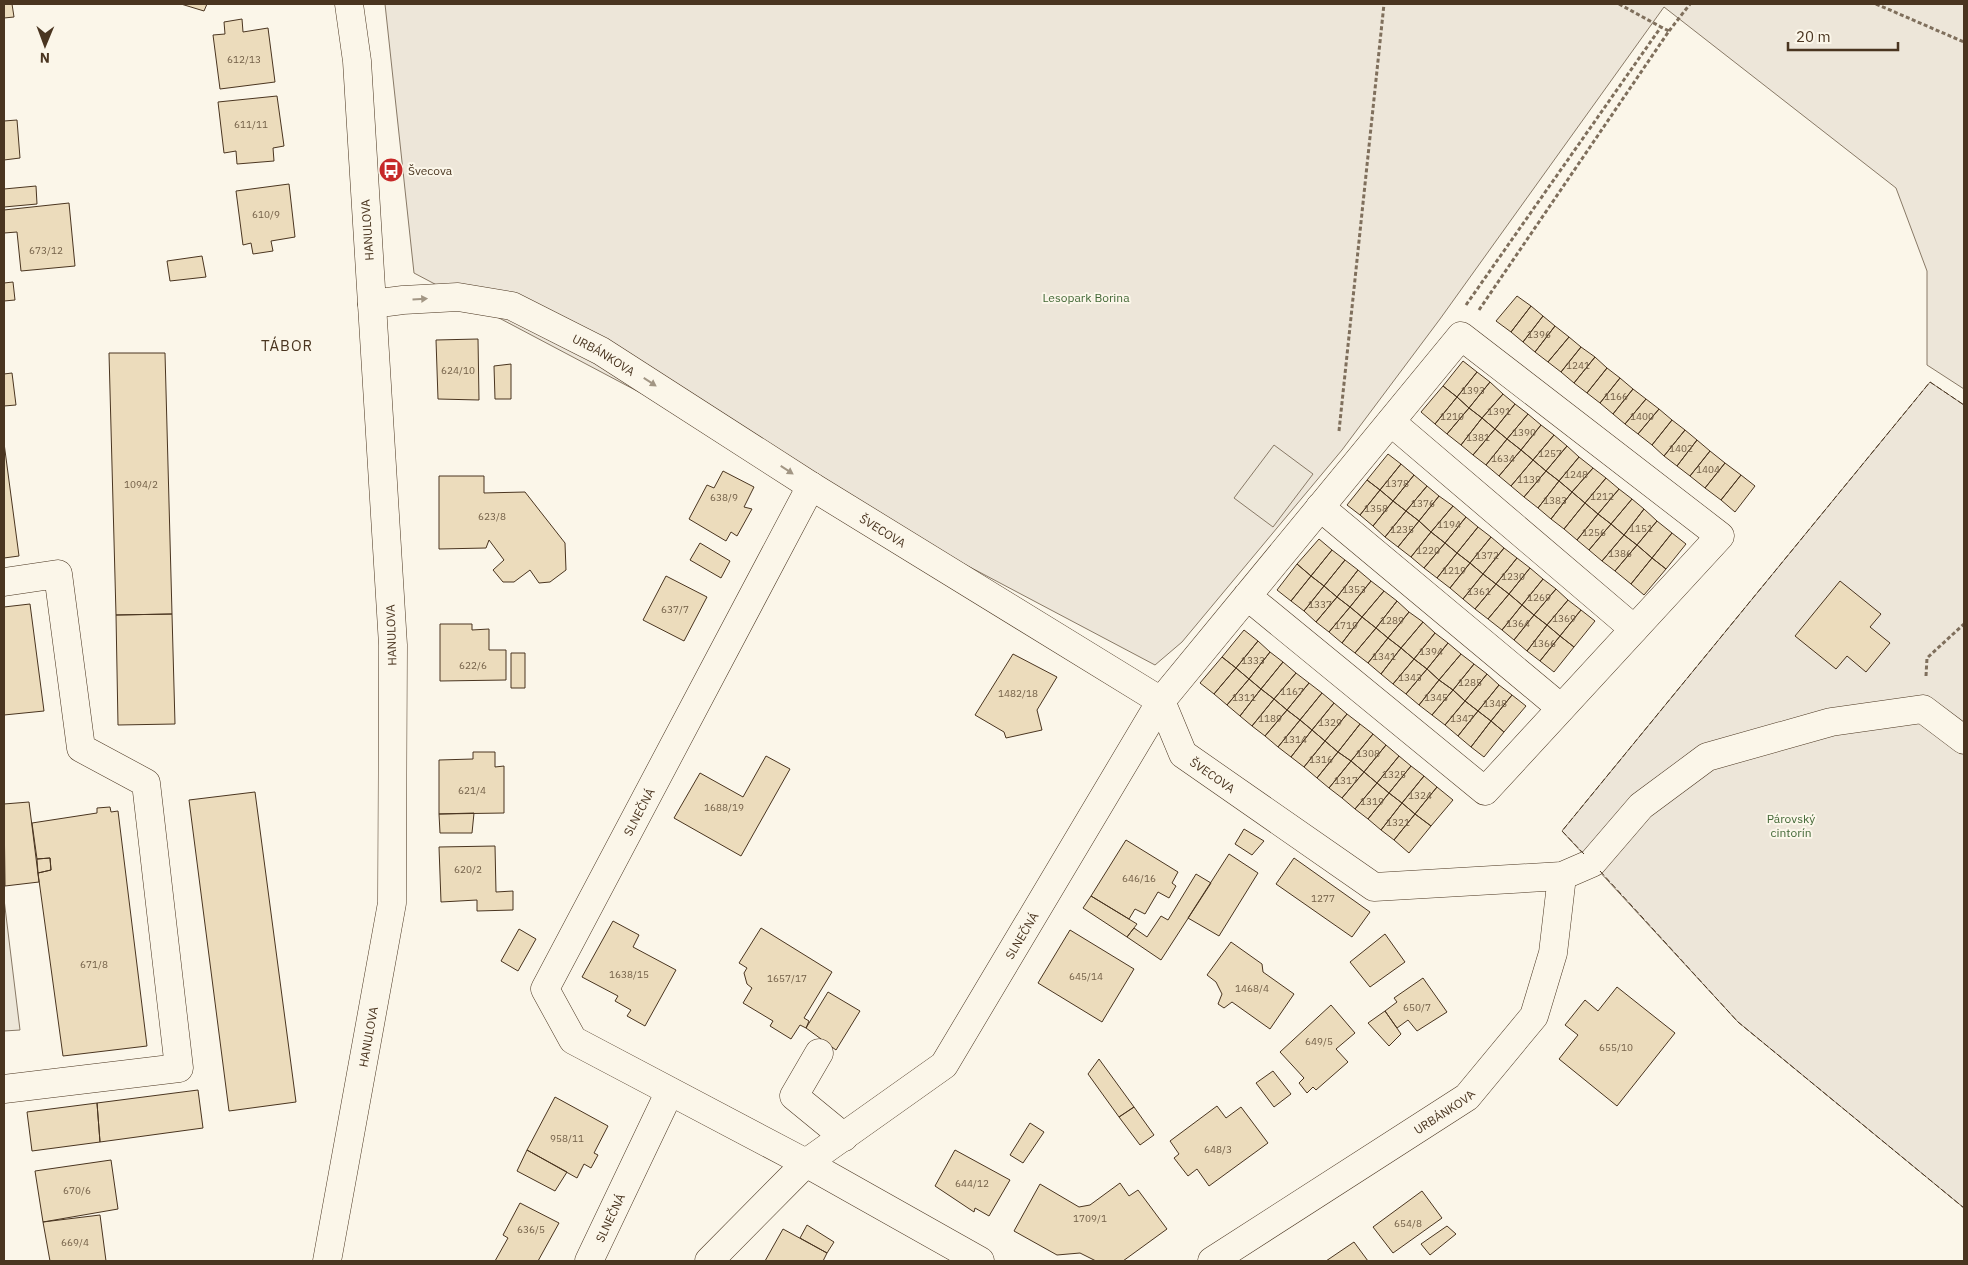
<svg xmlns="http://www.w3.org/2000/svg" width="1968" height="1265" font-family="'IBM Plex Sans',sans-serif">
  <style>
    .green { fill: #ede6d9; stroke: #887966 }
    .parking { fill: #ede7d9; stroke: #887966 }
    .building { fill: #ecdcbc; stroke: #4a3520 }
    .lines { fill: none; stroke-linecap: round; stroke-linejoin: round }
    .minor-casing { stroke: #4a3520; stroke-width: 29 }
    .path { stroke: #7f6f5c; stroke-width: 3; stroke-dasharray: 4 2.5; stroke-linecap: butt }
    .minor { stroke: #fbf6e9; stroke-width: 28 }
    .fence { stroke: #4a3520; stroke-width: 1; stroke-dasharray: 6 2.5; stroke-linecap: butt }
    .oneway { fill: #a29684 }
    .labels { text-anchor: middle; dominant-baseline: central; stroke-width: 4; stroke-linejoin: round; paint-order: stroke }
    .number-label { font-size: 10px; fill: #725f47 }
    .poi-label { font-size: 12px; fill: #4a3520; stroke: #fbf6e9; text-anchor: start }
    .street-label { font-size: 12px; fill: #4a3520; stroke: #fbf6e9 }
    .park-label { font-size: 12px; fill: #436837; stroke: #fbf6e9 }
    .quarter-label { font-size: 15px; letter-spacing: 1px; fill: #4a3520; stroke: #fbf6e9 }
  </style>
  <rect width="100%" height="100%" fill="#fbf6e9"/>
  <path class="green" d="M385 4H1964V389L1927 365V271L1896 188 1664 7 1440 319 1342 450 1182 642 1155 665 414 273Z
    M1930 382 1964 405V1208L1738 1022 1562 831Z"/>
  <path class="parking" d="M1274 445 1313 474 1273 527 1234 498Z
    M4 899 20 1030 4 1031Z"/>
  <path class="building" d="M4 4H12L14 17 4 18Z
    M181 4H207L204 11Z
    M242 19 243 32 268 28 275 82 220 89 213 35 225 34 224 22Z
    M277 96 284 146 273 148 274 161 237 164 236 151 224 153 218 102Z
    M17 120 20 158 4 160V121Z
    M289 184 295 237 271 241 273 251 253 254 251 243 243 245 236 191Z
    M36 186 37 204 4 207V189Z
    M69 203 75 266 21 271 17 232 4 233V210Z
    M202 256 206 277 170 281 167 261Z
    M13 282 15 300 4 301V283Z
    M1517 296 1531 306 1511 332 1496 321Z
    M1531 306 1543 316 1523 342 1511 332Z
    M1543 316 1555 326 1535 352 1523 342Z
    M1555 326 1569 337 1548 362 1535 352Z
    M1569 337 1581 347 1561 372 1548 362Z
    M478 339 479 400 438 399 436 340Z
    M1581 347 1595 357 1574 383 1561 372Z
    M109 353H165L172 614 116 615Z
    M1595 357 1607 368 1587 393 1574 383Z
    M1463 361 1477 372 1457 397 1443 386Z
    M511 364V399H495L494 366Z
    M1607 368 1620 378 1600 403 1587 393Z
    M1477 372 1490 382 1469 408 1457 397Z
    M12 373 16 405 4 406V374Z
    M1620 378 1633 389 1613 414 1600 403Z
    M1490 382 1503 394 1482 418 1469 408Z
    M1443 386 1457 397 1435 424 1421 412Z
    M1633 389 1646 399 1625 424 1613 414Z
    M1503 394 1515 404 1495 429 1482 418Z
    M1457 397 1469 408 1447 434 1435 424Z
    M1646 399 1659 409 1638 434 1625 424Z
    M1515 404 1528 414 1507 439 1495 429Z
    M1469 408 1482 418 1461 445 1447 434Z
    M1659 409 1672 420 1652 445 1638 434Z
    M1528 414 1541 425 1521 450 1507 439Z
    M1482 418 1495 429 1473 455 1461 445Z
    M1672 420 1685 430 1664 456 1652 445Z
    M1541 425 1554 435 1533 460 1521 450Z
    M1495 429 1507 439 1486 465 1473 455Z
    M1685 430 1697 440 1677 466 1664 456Z
    M1554 435 1567 446 1546 471 1533 460Z
    M1507 439 1521 450 1499 476 1486 465Z
    M1697 440 1710 451 1690 476 1677 466Z
    M4 443 19 556 4 558Z
    M1567 446 1579 457 1559 481 1546 471Z
    M1521 450 1533 460 1511 486 1499 476Z
    M1710 451 1725 463 1705 488 1690 476Z
    M1388 454 1401 464 1380 490 1367 480Z
    M1579 457 1593 468 1572 492 1559 481Z
    M1533 460 1546 471 1524 497 1511 486Z
    M1725 463 1741 475 1721 500 1705 488Z
    M1401 464 1414 475 1393 501 1380 490Z
    M1593 468 1606 478 1585 503 1572 492Z
    M723 471 754 487 744 507 752 509 737 536 731 532 726 541 689 519 707 485 714 488Z
    M1546 471 1559 481 1538 508 1524 497Z
    M1414 475 1427 486 1406 511 1393 501Z
    M1741 475 1755 486 1735 512 1721 500Z
    M439 476H484V493L525 492 565 543 566 570 550 582 539 583 530 570 514 582H503L493 570 504 560 489 540 486 548 439 549Z
    M1606 478 1619 489 1598 514 1585 503Z
    M1367 480 1380 490 1360 515 1347 505Z
    M1559 481 1572 492 1551 519 1538 508Z
    M1427 486 1439 496 1419 521 1406 511Z
    M1619 489 1632 499 1611 524 1598 514Z
    M1380 490 1393 501 1373 526 1360 515Z
    M1572 492 1585 503 1564 529 1551 519Z
    M1439 496 1453 506 1431 532 1419 521Z
    M1632 499 1644 509 1624 535 1611 524Z
    M1393 501 1406 511 1385 537 1373 526Z
    M1585 503 1598 514 1577 540 1564 529Z
    M1453 506 1466 517 1445 543 1431 532Z
    M1644 509 1657 521 1637 545 1624 535Z
    M1406 511 1419 521 1398 547 1385 537Z
    M1598 514 1611 524 1589 550 1577 540Z
    M1466 517 1478 527 1457 553 1445 543Z
    M1419 521 1431 532 1411 557 1398 547Z
    M1657 521 1672 533 1652 558 1637 545Z
    M1611 524 1624 535 1602 561 1589 550Z
    M1478 527 1491 537 1470 563 1457 553Z
    M1431 532 1445 543 1424 568 1411 557Z
    M1672 533 1686 544 1666 569 1652 558Z
    M1624 535 1637 545 1615 571 1602 561Z
    M1491 537 1504 548 1483 574 1470 563Z
    M1319 539 1332 550 1311 576 1297 564Z
    M700 543 730 561 721 578 690 560Z
    M1445 543 1457 553 1437 578 1424 568Z
    M1637 545 1652 558 1631 584 1615 571Z
    M1504 548 1517 558 1496 584 1483 574Z
    M1332 550 1345 560 1324 586 1311 576Z
    M1457 553 1470 563 1450 588 1437 578Z
    M1517 558 1530 568 1509 594 1496 584Z
    M1652 558 1666 569 1644 595 1631 584Z
    M1345 560 1358 570 1337 597 1324 586Z
    M1470 563 1483 574 1463 599 1450 588Z
    M1297 564 1311 576 1291 601 1277 590Z
    M1530 568 1543 579 1522 605 1509 594Z
    M1358 570 1371 581 1350 607 1337 597Z
    M1483 574 1496 584 1475 609 1463 599Z
    M666 576 707 597 684 641 643 620Z
    M1311 576 1324 586 1304 611 1291 601Z
    M1543 579 1556 589 1534 615 1522 605Z
    M1371 581 1384 591 1362 617 1350 607Z
    M1840 581 1881 614 1870 627 1890 643 1866 672 1847 656 1836 669 1795 636Z
    M1496 584 1509 594 1488 619 1475 609Z
    M1324 586 1337 597 1316 622 1304 611Z
    M1556 589 1568 600 1547 625 1534 615Z
    M1384 591 1397 601 1376 628 1362 617Z
    M1509 594 1522 605 1502 630 1488 619Z
    M1337 597 1350 607 1329 632 1316 622Z
    M1568 600 1581 610 1560 636 1547 625Z
    M1397 601 1409 612 1388 638 1376 628Z
    M30 604 44 711 4 715V607Z
    M1522 605 1534 615 1514 640 1502 630Z
    M1350 607 1362 617 1342 643 1329 632Z
    M1581 610 1595 621 1574 647 1560 636Z
    M1409 612 1423 622 1401 648 1388 638Z
    M172 614 175 724 118 725 116 615Z
    M1534 615 1547 625 1527 651 1514 640Z
    M1362 617 1376 628 1355 653 1342 643Z
    M1423 622 1435 633 1414 659 1401 648Z
    M440 624H472V630L489 629V650H506V680L440 681Z
    M1547 625 1560 636 1540 661 1527 651Z
    M1376 628 1388 638 1368 663 1355 653Z
    M1244 630 1258 641 1236 668 1222 657Z
    M1435 633 1448 643 1427 669 1414 659Z
    M1560 636 1574 647 1554 672 1540 661Z
    M1388 638 1401 648 1381 674 1368 663Z
    M1258 641 1270 652 1249 679 1236 668Z
    M1448 643 1461 654 1439 680 1427 669Z
    M1401 648 1414 659 1393 684 1381 674Z
    M1270 652 1283 662 1261 689 1249 679Z
    M511 653H525V688H511Z
    M1013 654 1057 677 1037 710 1042 730 1006 738 1004 732 975 715Z
    M1461 654 1474 664 1453 690 1439 680Z
    M1222 657 1236 668 1214 694 1200 683Z
    M1414 659 1427 669 1406 694 1393 684Z
    M1283 662 1296 673 1274 699 1261 689Z
    M1474 664 1487 674 1465 701 1453 690Z
    M1236 668 1249 679 1227 705 1214 694Z
    M1427 669 1439 680 1419 705 1406 694Z
    M1296 673 1309 683 1287 710 1274 699Z
    M1487 674 1499 685 1478 711 1465 701Z
    M1249 679 1261 689 1240 716 1227 705Z
    M1439 680 1453 690 1432 715 1419 705Z
    M1309 683 1322 693 1300 720 1287 710Z
    M1499 685 1512 695 1491 721 1478 711Z
    M1261 689 1274 699 1252 726 1240 716Z
    M1453 690 1465 701 1445 725 1432 715Z
    M1322 693 1334 703 1312 730 1300 720Z
    M1512 695 1526 706 1504 732 1491 721Z
    M1274 699 1287 710 1265 736 1252 726Z
    M1465 701 1478 711 1458 736 1445 725Z
    M1334 703 1347 714 1325 741 1312 730Z
    M1287 710 1300 720 1278 747 1265 736Z
    M1478 711 1491 721 1471 747 1458 736Z
    M1347 714 1360 724 1338 752 1325 741Z
    M1300 720 1312 730 1291 757 1278 747Z
    M1491 721 1504 732 1484 757 1471 747Z
    M1360 724 1373 734 1351 761 1338 752Z
    M1312 730 1325 741 1304 767 1291 757Z
    M1373 734 1386 745 1364 772 1351 761Z
    M1325 741 1338 752 1317 778 1304 767Z
    M1386 745 1399 756 1377 783 1364 772Z
    M473 752H495V767L504 766V813L439 814V760L473 759Z
    M1338 752 1351 761 1329 788 1317 778Z
    M766 756 790 769 741 856 674 818 700 773 743 797Z
    M1399 756 1411 766 1389 793 1377 783Z
    M1351 761 1364 772 1342 798 1329 788Z
    M1411 766 1424 776 1402 803 1389 793Z
    M1364 772 1377 783 1355 809 1342 798Z
    M1424 776 1437 787 1415 814 1402 803Z
    M1377 783 1389 793 1368 819 1355 809Z
    M1437 787 1453 800 1431 826 1415 814Z
    M255 792 296 1102 229 1111 189 800Z
    M1389 793 1402 803 1381 830 1368 819Z
    M29 802 39 882 5 886 4 804Z
    M1402 803 1415 814 1394 840 1381 830Z
    M110 807 111 812 118 811 147 1046 63 1056 38 873 51 870 50 858 37 859 32 823 97 813V808Z
    M474 813 472 833H440L439 814Z
    M1415 814 1431 826 1409 853 1394 840Z
    M1244 829 1264 841 1252 855 1235 844Z
    M1126 840 1178 872 1172 883 1176 886 1169 898 1158 892 1145 914 1135 909 1129 919 1091 896Z
    M495 846 496 892 513 891V910L477 911V900L441 902 439 847Z
    M1229 854 1258 873 1219 936 1188 918Z
    M50 858 51 870 38 873 37 859Z
    M1294 858 1370 912 1352 937 1276 884Z
    M1196 874 1211 883 1161 960 1127 937 1134 928 1147 937 1161 916 1168 920Z
    M1091 896 1137 924 1127 937 1083 908Z
    M613 921 639 935 633 947 676 970 645 1026 627 1016 631 1010 615 1001 618 996 582 977Z
    M761 928 832 972 804 1018 809 1021 806 1028 800 1025 791 1039 770 1026 773 1021 743 1003 752 988 747 984 744 973 747 968 739 963Z
    M519 929 536 939 518 971 501 961Z
    M1070 930 1134 969 1102 1022 1038 983Z
    M1385 934 1405 962 1370 987 1350 962Z
    M1231 942 1262 964 1263 972 1294 994 1270 1029 1232 1002 1224 1008 1218 1004 1222 994 1216 982 1207 975Z
    M1423 978 1447 1012 1417 1031 1408 1020 1397 1028 1385 1011 1397 1002 1394 998Z
    M1617 987 1675 1033 1617 1106 1559 1059 1578 1035 1565 1025 1585 1000 1598 1011Z
    M828 992 860 1011 836 1050 806 1028Z
    M1331 1005 1355 1033 1336 1049 1348 1062 1316 1090 1313 1087 1307 1093 1299 1083 1304 1078 1280 1052Z
    M1385 1011 1401 1034 1389 1046 1368 1023Z
    M1099 1059 1134 1107 1119 1117 1088 1074Z
    M1273 1071 1291 1094 1274 1107 1256 1083Z
    M198 1090 203 1128 100 1142 97 1103Z
    M555 1097 608 1126 594 1153 598 1155 591 1168 584 1164 577 1178 527 1150Z
    M97 1103 100 1142 32 1151 27 1112Z
    M1217 1106 1226 1118 1241 1107 1268 1143 1209 1186 1197 1169 1188 1176 1174 1158 1179 1154 1170 1141Z
    M1134 1107 1154 1135 1140 1145 1119 1117Z
    M1030 1123 1044 1132 1023 1163 1010 1155Z
    M527 1150 567 1172 555 1191 517 1171Z
    M955 1150 1010 1180 989 1216 975 1208 974 1212 935 1186Z
    M111 1160 118 1209 43 1222 35 1171Z
    M1120 1183 1129 1196 1138 1190 1167 1229 1123 1261H1096L1080 1253 1057 1255 1014 1231 1040 1184 1079 1207 1090 1205Z
    M1422 1191 1442 1218 1393 1253 1373 1227Z
    M520 1203 559 1223 538 1261H495L508 1238 503 1235Z
    M100 1215 106 1261H50L43 1222Z
    M807 1225 834 1242 827 1253 800 1238Z
    M1447 1226 1456 1234 1430 1255 1421 1244Z
    M783 1229 827 1253 823 1261H765Z
    M1354 1242 1368 1261H1326Z"/>
  <g class="lines">
    <defs>
      <g id="minor">
        <path id="s1" d="M372 304 403 300 458 297 512 306 601 351 811 486 1161 701 1183 754 1374 887 1562 876 1592 863 1641 806 1707 757 1831 722 1923 709 1964 740"/>
        <path d="M1391 422 1634 629"/>
        <path d="M811 486 545 989 573 1040 806 1163 980 1261"/>
        <path d="M1320 507 1561 708"/>
        <path d="M4 582 58 574 81 748 146 783 179 1068 4 1089"/>
        <path d="M819 1053 794 1096 844 1137"/>
        <path id="s2" d="M327 1261 392 903 393 645 357 61 349 4"/>
        <path id="s3" d="M589 1261 669 1093"/>
        <path id="s4" d="M709 1261 806 1163 944 1065 1161 701 1461 336 1720 536 1485 791 1247 596"/>
        <path id="s5" d="M1212 1261 1467 1097 1534 1016 1553 953 1562 876"/>
      </g>
    </defs>
    <use href="#minor" class="minor-casing"/>
    <path class="path" d="M1876 4 1964 42
      M1669 31 1690 4
      M1466 305 1661 27 1619 4
      M1479 310 1669 31 1661 27
      M1339 431 1384 4
      M1926 676 1927 658 1964 624"/>
    <use href="#minor" class="minor"/>
    <path class="fence" d="M1584 854 1562 831 1930 382 1964 405
      M1600 871 1738 1022 1964 1208"/>
  </g>
  <defs><path id="oneway-solid" d="M-6-.8H1V-3.2L6.5 0L1 3.2V.8H-6Z" transform="scale(1.25)"/></defs>
  <g class="oneway">
    <use href="#oneway-solid" transform="translate(420 299) rotate(-3)"/>
    <use href="#oneway-solid" transform="translate(650 382) rotate(33)"/>
    <use href="#oneway-solid" transform="translate(787 470) rotate(33)"/>
  </g>
  <defs>
    <symbol id="bus-disc" viewBox="-11 -11 22 22"><circle r="9.5" fill="#c62828" stroke="#fbf6e9"/><path d="M-5-6H5V4H4V6H2V4H-2V6H-4V4H-5ZM-3.5-4V0h7V-4ZM-3.5 1.2v1.5H-2V1.2ZM2 1.2v1.5H3.5V1.2Z" fill="#fff"/></symbol>
  </defs>
  <g fill-rule="evenodd">
    <use href="#bus-disc" x="377" y="156" width="28" height="28"/>
  </g>
  <g class="labels">
    <g class="number-label">
      <text x="244" y="59">612/13</text>
      <text x="251" y="124">611/11</text>
      <text x="266" y="214">610/9</text>
      <text x="46" y="250">673/12</text>
      <text x="1539" y="334">1396</text>
      <text x="1578" y="365">1241</text>
      <text x="458" y="370">624/10</text>
      <text x="1473" y="390">1393</text>
      <text x="1616" y="396">1166</text>
      <text x="1499" y="411">1391</text>
      <text x="1452" y="416">1210</text>
      <text x="1642" y="416">1400</text>
      <text x="1524" y="432">1390</text>
      <text x="1478" y="437">1381</text>
      <text x="1681" y="448">1402</text>
      <text x="1550" y="453">1257</text>
      <text x="1503" y="458">1634</text>
      <text x="1708" y="469">1404</text>
      <text x="1576" y="474">1248</text>
      <text x="1529" y="479">1139</text>
      <text x="1397" y="483">1378</text>
      <text x="141" y="484">1094/2</text>
      <text x="1602" y="496">1212</text>
      <text x="724" y="497">638/9</text>
      <text x="1555" y="500">1383</text>
      <text x="1423" y="503">1376</text>
      <text x="1376" y="508">1358</text>
      <text x="492" y="516">623/8</text>
      <text x="1449" y="524">1194</text>
      <text x="1641" y="528">1151</text>
      <text x="1402" y="529">1235</text>
      <text x="1594" y="532">1256</text>
      <text x="1428" y="550">1220</text>
      <text x="1620" y="553">1386</text>
      <text x="1487" y="555">1372</text>
      <text x="1454" y="570">1219</text>
      <text x="1513" y="576">1230</text>
      <text x="1354" y="589">1353</text>
      <text x="1479" y="591">1361</text>
      <text x="1539" y="597">1269</text>
      <text x="1320" y="604">1337</text>
      <text x="675" y="609">637/7</text>
      <text x="1564" y="618">1369</text>
      <text x="1392" y="620">1289</text>
      <text x="1518" y="623">1364</text>
      <text x="1346" y="625">1719</text>
      <text x="1544" y="643">1366</text>
      <text x="1431" y="651">1394</text>
      <text x="1384" y="656">1341</text>
      <text x="1253" y="660">1333</text>
      <text x="473" y="665">622/6</text>
      <text x="1410" y="677">1343</text>
      <text x="1470" y="682">1285</text>
      <text x="1292" y="691">1167</text>
      <text x="1018" y="693">1482/18</text>
      <text x="1244" y="697">1311</text>
      <text x="1436" y="697">1345</text>
      <text x="1495" y="703">1348</text>
      <text x="1270" y="718">1189</text>
      <text x="1462" y="718">1347</text>
      <text x="1330" y="722">1329</text>
      <text x="1295" y="739">1314</text>
      <text x="1368" y="753">1308</text>
      <text x="1321" y="759">1316</text>
      <text x="1394" y="774">1325</text>
      <text x="1346" y="780">1317</text>
      <text x="472" y="790">621/4</text>
      <text x="1420" y="795">1324</text>
      <text x="1372" y="801">1319</text>
      <text x="724" y="807">1688/19</text>
      <text x="1398" y="822">1321</text>
      <text x="468" y="869">620/2</text>
      <text x="1139" y="878">646/16</text>
      <text x="1323" y="898">1277</text>
      <text x="94" y="964">671/8</text>
      <text x="629" y="974">1638/15</text>
      <text x="1086" y="976">645/14</text>
      <text x="787" y="978">1657/17</text>
      <text x="1252" y="988">1468/4</text>
      <text x="1417" y="1007">650/7</text>
      <text x="1319" y="1041">649/5</text>
      <text x="1616" y="1047">655/10</text>
      <text x="567" y="1138">958/11</text>
      <text x="1218" y="1149">648/3</text>
      <text x="972" y="1183">644/12</text>
      <text x="77" y="1190">670/6</text>
      <text x="1090" y="1218">1709/1</text>
      <text x="1408" y="1223">654/8</text>
      <text x="531" y="1229">636/5</text>
      <text x="75" y="1242">669/4</text>
    </g>
    <g class="poi-label">
      <text x="408" y="170">Švecova</text>
    </g>
    <g class="street-label">
      <text transform="translate(367 230) rotate(-94)">HANULOVA</text>
      <text stroke="none"><textPath href="#s1" startOffset="245">URBÁNKOVA</textPath></text>
      <text stroke="none"><textPath href="#s1" startOffset="575">ŠVECOVA</textPath></text>
      <text transform="translate(391 635) rotate(-92)">HANULOVA</text>
      <text stroke="none"><textPath href="#s1" startOffset="995">ŠVECOVA</textPath></text>
      <text transform="translate(639 812) rotate(-62)">SLNEČNÁ</text>
      <text stroke="none"><textPath href="#s4" startOffset="458">SLNEČNÁ</textPath></text>
      <text stroke="none"><textPath href="#s2" startOffset="228">HANULOVA</textPath></text>
      <text stroke="none"><textPath href="#s5" startOffset="276">URBÁNKOVA</textPath></text>
      <text stroke="none"><textPath href="#s3" startOffset="48">SLNEČNÁ</textPath></text>
    </g>
    <g class="park-label">
      <text x="1086" y="297">Lesopark Borina</text>
      <text x="1791" y="818">Párovský<tspan x="1791" dy="14">cintorín</tspan></text>
    </g>
    <g class="quarter-label">
      <text x="287" y="345">TÁBOR</text>
    </g>
  </g>
  <rect width="1968" height="1265" fill="none" stroke="#4a3520" stroke-width="10"/>
  <g transform="translate(45 45) rotate(181)" stroke="#fbf6e9" stroke-width="4" paint-order="stroke">
  <path d="M0-4L9 19L0 12L-9 19Z" fill="#4a3520"/>
  <text y="-8" font-size="14" font-weight="bold" text-anchor="middle" fill="#4a3520">N</text>
  </g>
  <path d="M1788 42v8h110v-8" fill="none" stroke="#4a3520" stroke-width="2.5"/>
  <text x="1796" y="42" font-size="15" fill="#4a3520" stroke="#fbf6e9" stroke-width="4" paint-order="stroke">20 m</text>
</svg>
